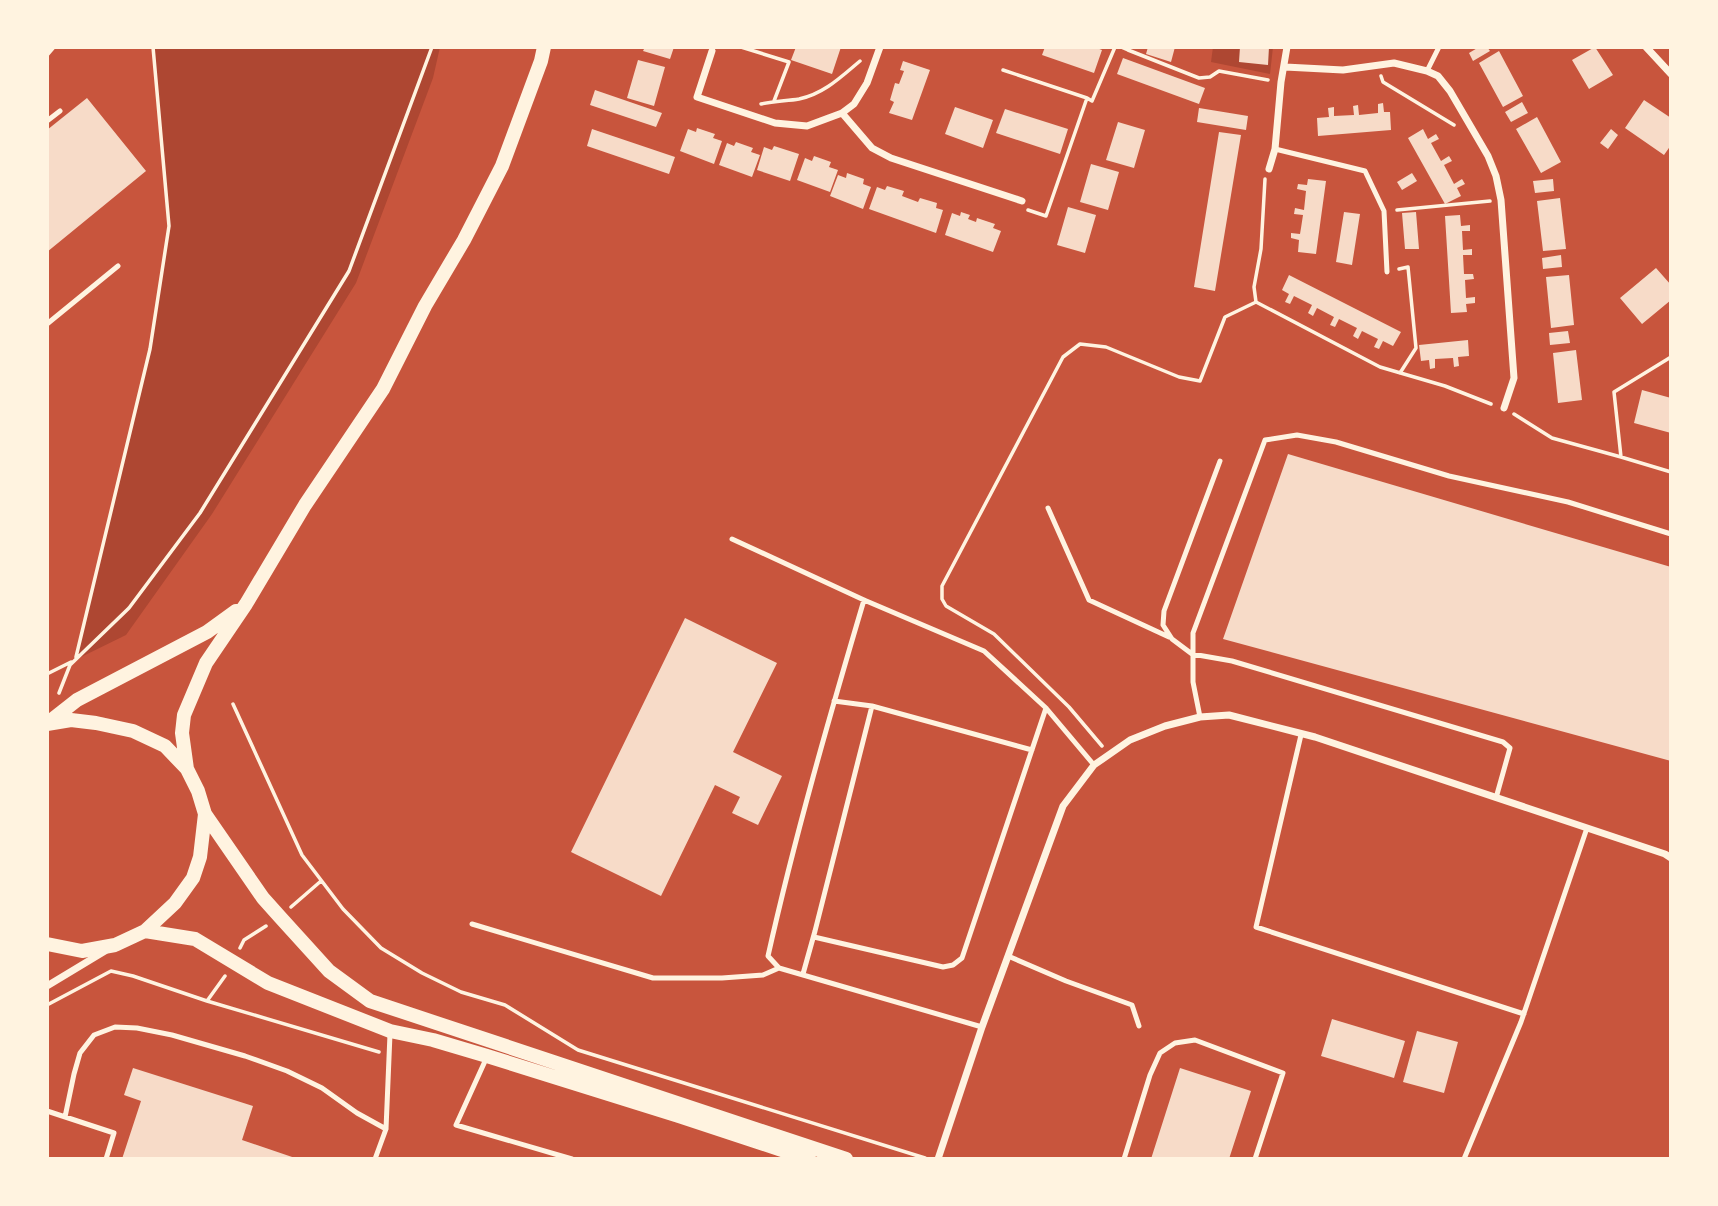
<svg xmlns="http://www.w3.org/2000/svg" width="1718" height="1206" font-family="'Asap Condensed',sans-serif">
  <style>
    .green { fill: #ae4732 }
    .building { fill: #f7dbc8 }
    .lines { fill: none; stroke-linecap: round; stroke-linejoin: round }
    .path { stroke: #fff3e0; stroke-width: 3.5 }
    .service { stroke: #fff3e0; stroke-width: 5 }
    .minor { stroke: #fff3e0; stroke-width: 7 }
    .secondary { stroke: #fff3e0; stroke-width: 14 }
  </style>
  <rect width="100%" height="100%" fill="#c8553d"/>
  <path class="green" d="M153 47H440L433 78 356 283 212 514 126 635 75 660 150 349 169 226Z
    M1213 47H1273L1270 74 1211 62Z"/>
  <path class="building" d="M645 47H674L670 59 643 51Z
    M796 47H841L832 74 791 60Z
    M1045 47H1094L1102 50 1094 73 1042 55Z
    M1148 47H1175L1171 62 1146 54Z
    M1240 47H1269L1268 65 1239 62Z
    M1479 47H1487L1490 51 1473 61 1469 53Z
    M1595 47 1613 75 1589 89 1572 60Z
    M1499 51 1523 96 1503 107 1479 63Z
    M1123 58 1205 88 1199 104 1117 74Z
    M638 60 665 67 654 106 627 98Z
    M903 61 930 70 912 120 889 113 894 102 890 100 895 83 899 84 904 71 900 70Z
    M595 90 662 113 656 127 590 105Z
    M87 98 146 171 47 252V130Z
    M1644 100 1671 118V145L1664 155 1625 128Z
    M1522 102 1528 113 1511 122 1505 112Z
    M1383 103 1384 112H1390L1391 130 1318 136 1317 118 1329 117 1328 108 1334 107V116L1354 115 1353 106 1358 105 1359 115 1378 113V104Z
    M955 107 993 120 983 148 945 134Z
    M1199 108 1248 116 1246 130 1197 122Z
    M1005 109 1068 129 1060 154 996 133Z
    M1537 117 1561 162 1541 173 1516 129Z
    M1118 122 1145 130 1134 168 1106 160Z
    M697 128 715 134 713 138 722 141 714 164 680 151 688 129 696 132Z
    M592 129 675 157 669 174 587 146Z
    M1423 129 1428 139 1436 134 1439 139 1431 143 1441 161 1449 156 1452 161 1444 165 1454 184 1462 179 1465 184 1457 188 1461 196 1445 204 1408 138Z
    M1611 129 1618 135 1608 149 1600 143Z
    M1219 132 1241 135 1215 291 1194 287Z
    M736 142 753 148 751 152 760 155 752 177 719 165 727 143 734 146Z
    M774 146 799 154 790 181 757 170 764 147 772 150Z
    M814 156 831 162 829 167 838 170 830 192 797 180 805 158 812 161Z
    M1091 164 1119 172 1108 210 1080 202Z
    M847 173 864 179 863 184 871 187 863 209 830 196 838 175 846 178Z
    M1412 173 1417 181 1402 190 1397 182Z
    M1308 179 1326 181 1316 254 1298 252 1299 240 1291 238V233L1300 234 1301 228 1303 215 1294 214 1295 208 1304 210 1306 191 1297 189 1298 184 1307 185Z
    M1553 179 1554 191 1535 193 1533 181Z
    M887 186 904 191 902 196 918 202 920 198 937 203 936 208 943 210 936 233 869 209 877 187 885 190Z
    M1560 198 1566 249 1543 251 1537 201Z
    M1068 207 1096 215 1085 253 1057 245Z
    M961 212 970 215 968 219 976 222 977 218 995 224 993 228 1001 231 993 252 945 235 952 213 960 216Z
    M1344 212 1360 214 1352 265 1336 262Z
    M1416 212 1419 249H1405L1402 213Z
    M1460 215 1461 226 1470 225V231H1462L1463 250 1472 249V255H1463L1464 274H1473L1474 279 1465 280 1466 298 1475 297V303L1466 304 1467 312 1451 313 1445 216Z
    M1561 255 1562 267 1543 269 1542 258Z
    M1656 268 1671 285V300L1642 324 1620 298Z
    M1289 275 1401 332 1393 346 1383 341 1379 349 1374 347 1378 339 1362 331 1358 339 1353 336 1357 328 1339 319 1335 327 1330 325 1334 317 1317 308 1313 316 1308 313 1312 305 1294 296 1290 304 1285 302 1289 294 1282 290Z
    M1569 275 1574 325 1551 328 1546 277Z
    M1568 331 1570 343 1550 345 1549 333Z
    M1468 340 1469 356 1458 357 1459 366 1454 367 1453 358 1435 359V368L1430 369 1429 360 1421 361 1419 345Z
    M1576 350 1582 400 1558 403 1553 353Z
    M1642 390 1671 398V433L1634 423Z
    M1288 454 1671 567V761L1223 639Z
    M685 618 777 663 733 752 782 776 758 825 732 813 740 797 715 785 661 896 571 852Z
    M1332 1019 1405 1041 1394 1078 1321 1056Z
    M1417 1031 1458 1042 1444 1093 1403 1082Z
    M133 1068 253 1106 242 1140 298 1159H122L141 1101 124 1095Z
    M1180 1068 1251 1091 1229 1159H1151Z"/>
  <g class="lines">
    <path class="path" d="M741 47 789 62 774 101
      M1121 47 1128 50
      M1127 47 1128 50 1199 78 1210 77 1219 71 1268 80
      M1003 70 1087 98
      M1381 76 1383 82 1454 125
      M761 104C775 101 787 101 799 99 824 94 842 76 860 61
      M1028 210 1046 216 1087 98 1092 101 1115 47
      M1397 210 1490 201
      M1399 269 1408 267 1416 348 1400 373
      M1256 302 1380 367 1445 386 1491 404
      M1256 302 1254 287 1261 249 1265 179
      M1514 414 1552 438 1621 457 1614 392 1671 357
      M1621 457 1671 472
      M76 657 150 349 169 226 153 47
      M47 674 71 662
      M59 693 70 665 129 608 200 513 349 271 432 47
      M233 704 302 855 343 909 381 948 422 973 461 992 505 1005 578 1050 925 1158
      M1102 746 1069 707 994 634 946 606 942 599V586L1063 357 1080 344 1106 347 1179 377 1200 381 1225 317 1256 302
      M291 907 321 881
      M240 948 244 940 266 926
      M207 1001 379 1052
      M47 1005 111 971 133 976 207 1001 225 976"/>
    <path class="service" d="M47 54 53 47
      M1427 71 1439 47
      M47 121 60 111
      M1275 149 1365 171 1384 211 1387 272
      M47 324 118 266
      M1220 461 1164 611 1163 625 1172 639 1192 654 1232 661 1503 742 1510 748 1496 798
      M1048 508 1089 600 1169 637
      M732 539 864 600 984 651 1046 708 1094 765
      M864 600C829 718 795 836 768 956L779 968 982 1027
      M872 706 1032 750
      M1200 717 1193 682V633L1265 440 1297 435 1336 442 1449 476 1568 502 1671 534
      M1301 735 1256 927 1524 1014
      M472 924 653 978H722L763 975 779 968
      M814 937 943 967 953 965 962 958 1046 708
      M1008 956 1066 981 1132 1005 1139 1026
      M803 974 815 931 872 706 834 701
      M486 1059 456 1125 572 1159
      M47 1111 114 1133 106 1159
      M65 1117 74 1074 80 1053 94 1035 115 1027 137 1028 172 1035 245 1056 287 1071 322 1088 357 1113 386 1129
      M375 1159 386 1129 390 1034
      M1124 1159 1150 1075 1160 1053 1175 1043 1195 1040 1283 1073 1255 1159
      M1464 1159 1521 1022 1587 828"/>
    <path class="minor" d="M1646 47 1671 74
      M712 51 697 97 775 123 807 126 842 113 854 104 867 83 880 47
      M1285 67 1343 70 1394 63 1427 71 1438 76 1450 91 1488 156 1496 176 1501 200 1514 378 1504 408
      M842 113 872 148 891 158 1022 201
      M1269 169 1275 149 1281 82 1287 47
      M47 986 105 951
      M938 1159 982 1027 1063 806 1094 765 1130 740 1165 726 1200 717 1229 715 1315 737 1665 854 1671 858"/>
    <path class="secondary" d="M49 722 77 700 207 632 236 611
      M47 724 71 720 96 723 133 731 165 746 187 769 198 791 205 814 200 857 193 878 175 903 145 931 115 945 82 951 47 944
      M187 769 182 733 184 715 206 663 246 604 305 505 383 389 425 306 464 240 502 166 541 61 544 47
      M205 814 263 898 280 917 329 971 370 1001 846 1159
      M145 931 195 939 268 983 390 1031 433 1040 487 1056 679 1116 809 1159"/>
  </g>
  <rect width="1718" height="1206" fill="none" stroke="#fff3e0" stroke-width="98"/>
</svg>
